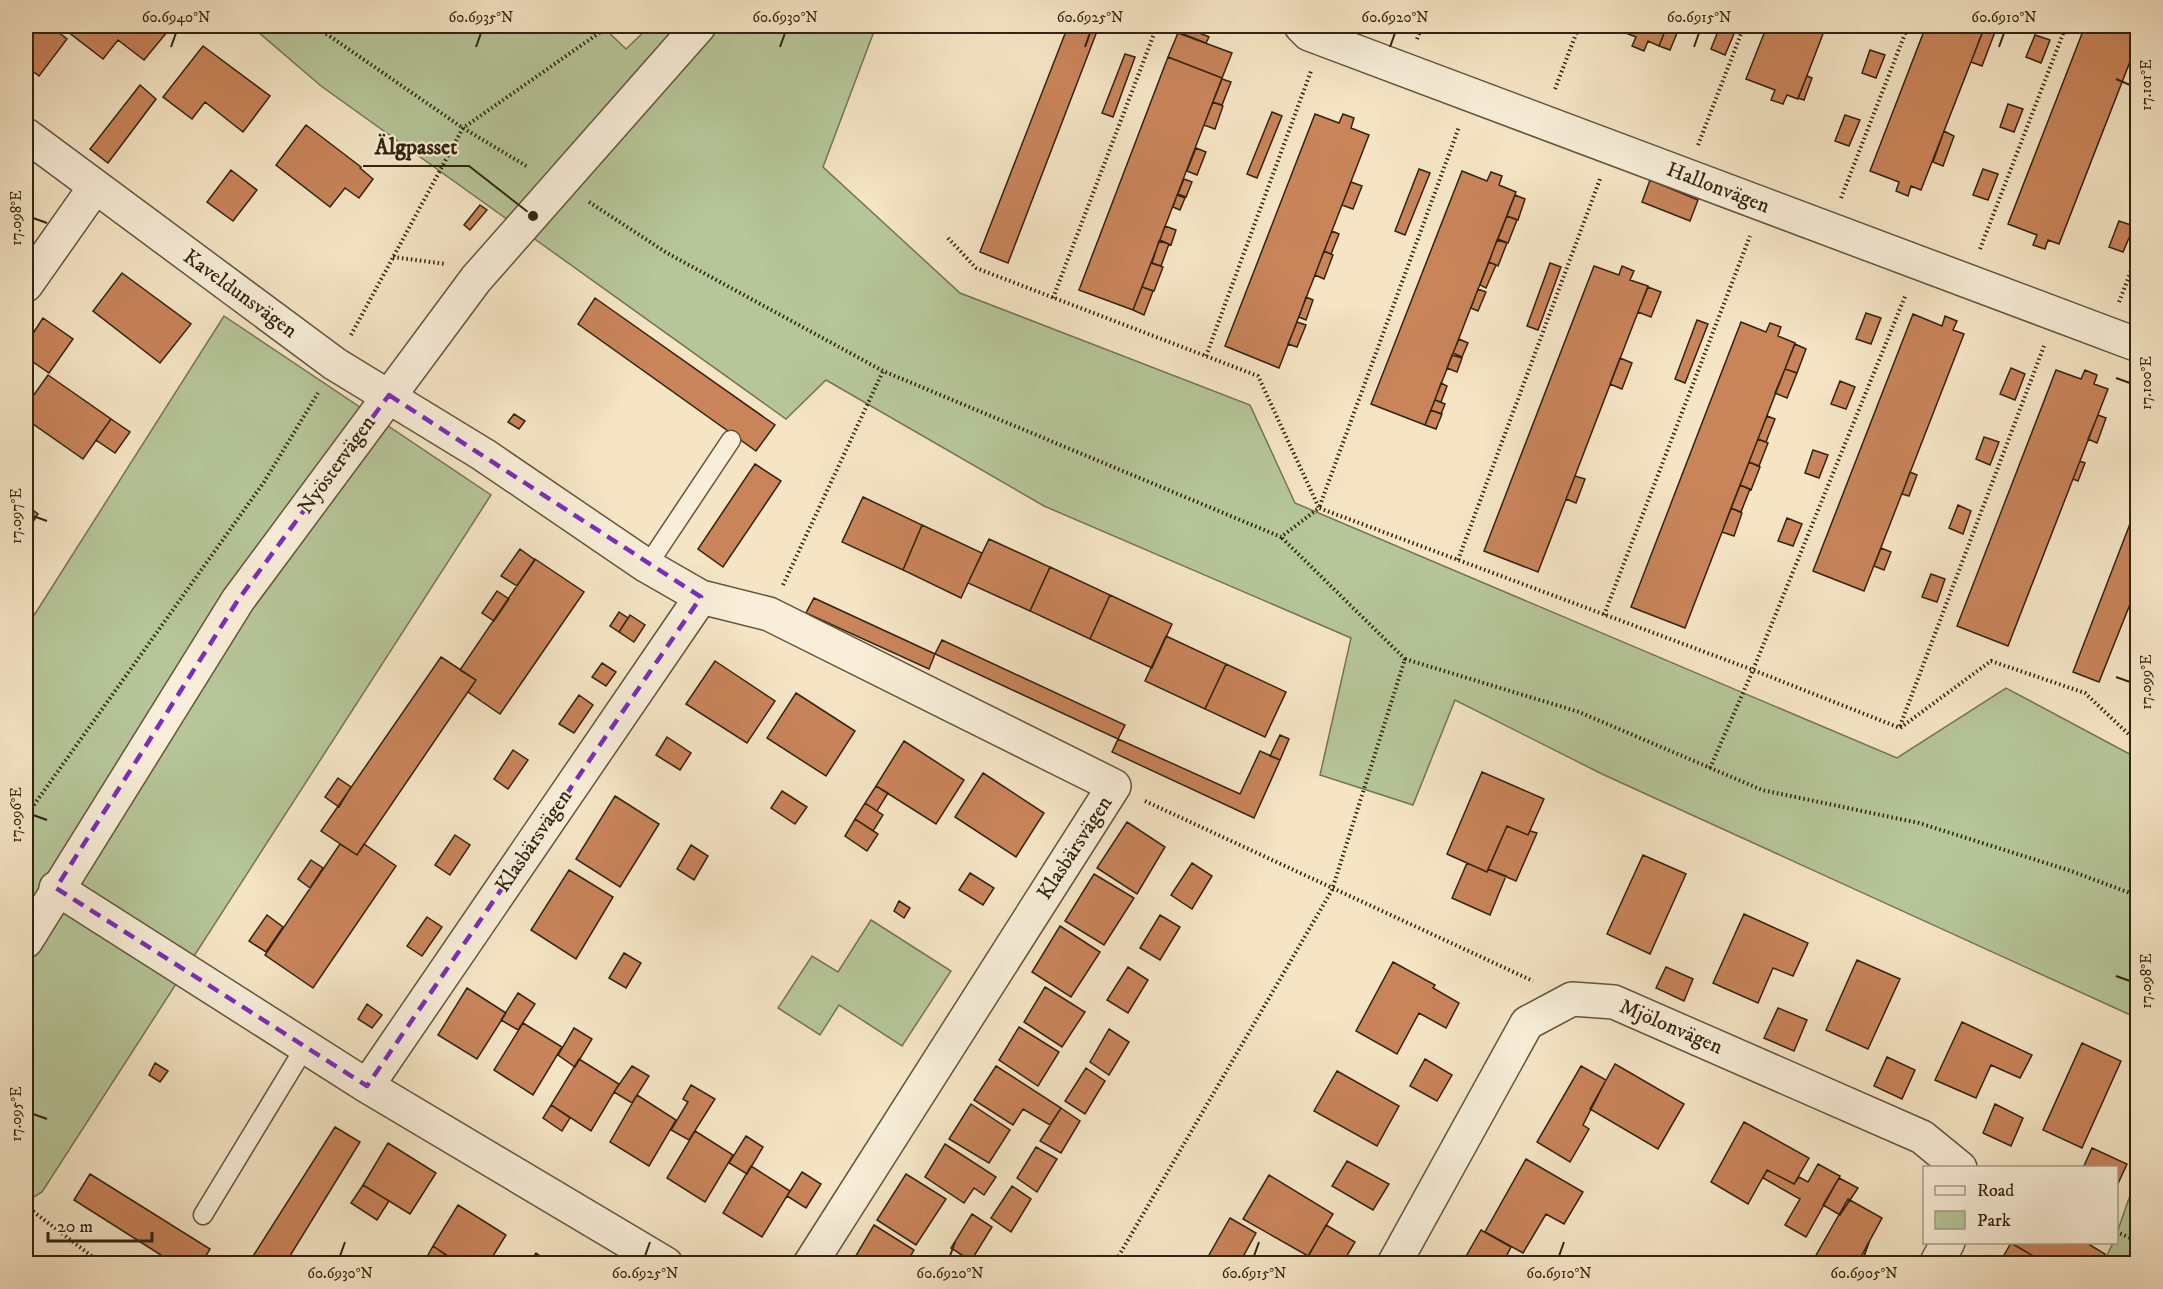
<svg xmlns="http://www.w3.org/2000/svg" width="2163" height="1289" font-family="'IM FELL DW Pica',serif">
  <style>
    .green { fill: #b6c699; stroke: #747454; stroke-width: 1.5 }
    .building { fill: #c9845a; stroke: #322310; stroke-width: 1.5 }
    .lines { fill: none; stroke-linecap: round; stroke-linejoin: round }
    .service-casing { stroke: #63543d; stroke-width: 21 }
    .minor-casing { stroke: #63543d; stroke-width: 36 }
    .tertiary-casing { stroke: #63543d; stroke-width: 36 }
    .path { stroke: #322310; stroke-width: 4; stroke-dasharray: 1.5 3; stroke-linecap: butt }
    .service { stroke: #f8eed9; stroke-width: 18 }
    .minor { stroke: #f8eed9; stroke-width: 33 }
    .tertiary { stroke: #f8eed9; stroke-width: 33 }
    .marked { fill: none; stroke: #7b2cbf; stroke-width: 4.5; stroke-dasharray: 12 8; stroke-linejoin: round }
    .ticks { fill: none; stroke: #322310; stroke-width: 2 }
    .labels { text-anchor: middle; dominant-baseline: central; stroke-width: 4.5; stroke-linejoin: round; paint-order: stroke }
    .street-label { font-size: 21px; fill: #322310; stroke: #f8eed9 }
    .leader { fill: none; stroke: #322310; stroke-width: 2 }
    .callout-dot { fill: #322310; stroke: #f8eed9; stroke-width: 2 }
    .callout-label { font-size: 22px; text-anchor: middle; font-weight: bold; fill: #322310; stroke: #f8eed9; stroke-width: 4.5; stroke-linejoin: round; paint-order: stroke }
    .neatline { fill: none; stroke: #322310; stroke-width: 2 }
    .ticks-label { font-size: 15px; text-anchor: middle; fill: #322310 }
  </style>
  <rect width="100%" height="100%" fill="#f5e5c5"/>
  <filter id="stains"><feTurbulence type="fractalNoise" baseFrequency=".00333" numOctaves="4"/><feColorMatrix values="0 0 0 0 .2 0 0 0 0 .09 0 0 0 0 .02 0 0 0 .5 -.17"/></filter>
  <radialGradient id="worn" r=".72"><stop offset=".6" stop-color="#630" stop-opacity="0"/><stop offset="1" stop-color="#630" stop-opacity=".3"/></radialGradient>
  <path class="green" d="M251 26H602L626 49 650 26H876L823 167 960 293 1250 405 1295 503 1897 758 2006 688 2137 758V1018L1602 774 1455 700 1413 805 1320 775 1351 638 1044 506 826 380 786 419 321 86Z
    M224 316 491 495 42 1192 26 1202V628Z
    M871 920 951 971 902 1046 839 1005 820 1035 778 1008 812 956 838 972Z
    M2137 1175V1263H2103L2113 1243 2116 1242 2117 1233Z"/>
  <path class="building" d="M30 26H50L67 39 39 76 26 66V31Z
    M71 26H172L144 60 118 40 103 59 67 31Z
    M1068 26H1099L1008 263 980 252Z
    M1608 26H1667L1659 46 1648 41 1644 51 1632 46 1636 37Z
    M1667 26H1680L1670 50 1659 46Z
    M1720 26 1736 29 1725 55 1711 49Z
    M1767 26H1826L1798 99 1787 95 1783 104 1771 100 1775 90 1746 79Z
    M1926 26H1985L1921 190 1911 186 1908 196 1896 191 1899 182 1870 171Z
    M2085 26H2138V41L2059 244 2048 240 2045 249 2033 245 2037 235 2008 224Z
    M1185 27 1209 37 1206 43 1183 34Z
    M1984 28 1995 32 1982 66 1971 62Z
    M1178 33 1232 53 1222 78 1168 57Z
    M2035 35 2050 40 2041 63 2026 57Z
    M203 46 270 96 243 132 205 102 192 119 163 97Z
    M1870 50 1885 55 1876 78 1862 73Z
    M1125 54 1135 57 1113 117 1102 113Z
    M1168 57 1222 78 1133 310 1079 290Z
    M1807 76 1812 78 1804 100 1798 98Z
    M1222 79 1231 82 1222 105 1213 102Z
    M140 85 156 99 108 163 90 149Z
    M1213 102 1223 106 1215 129 1204 125Z
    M2008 104 2023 109 2014 132 2000 127Z
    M1272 112 1282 116 1257 178 1247 174Z
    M1315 114 1339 123 1343 114 1354 118 1351 128 1369 135 1279 368 1225 346Z
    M1845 115 1860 120 1849 146 1835 141Z
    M306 125 361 167 360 168 373 179 359 198 345 188 330 207 276 165Z
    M1944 131 1954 136 1943 166 1933 162Z
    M1196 148 1206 152 1197 175 1187 171Z
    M1419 169 1430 173 1405 235 1395 231Z
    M1983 169 1998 174 1988 200 1973 195Z
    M231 170 257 190 233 221 207 202Z
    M1462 171 1487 181 1491 172 1502 176 1499 185 1516 192 1425 425 1371 404Z
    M1184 179 1192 182 1186 197 1178 194Z
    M1650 180 1698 200 1690 221 1642 202Z
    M1351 182 1362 186 1353 209 1342 205Z
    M1177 195 1185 198 1180 210 1173 207Z
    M1515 195 1525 199 1518 220 1507 216Z
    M480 205 487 210 470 230 464 225Z
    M1507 216 1517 220 1508 243 1498 239Z
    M2119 221 2134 226 2123 252 2109 247Z
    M1165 226 1176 230 1171 245 1160 240Z
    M1332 231 1339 234 1331 254 1324 251Z
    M1497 240 1507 243 1498 266 1489 262Z
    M1159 241 1169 244 1161 266 1152 263Z
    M1324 251 1333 255 1324 279 1315 275Z
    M1489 262 1496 265 1486 288 1480 285Z
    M1151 263 1163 267 1154 291 1142 287Z
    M1550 263 1561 267 1538 330 1527 326Z
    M1594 266 1619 275 1622 266 1634 271 1630 280 1648 286 1538 572 1484 551Z
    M122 273 191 324 160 363 93 311Z
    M1142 287 1153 291 1144 315 1133 310Z
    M1648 287 1661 292 1651 317 1638 312Z
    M1478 289 1486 292 1478 311 1471 308Z
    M1306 297 1313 300 1306 320 1299 317Z
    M595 298 775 425 756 451 578 324Z
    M1866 313 1881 318 1871 344 1856 339Z
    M1913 314 1942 326 1945 316 1957 321 1953 330 1964 334 1864 591 1813 571Z
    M43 318 73 339 49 373 26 357V344Z
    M1697 320 1708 324 1685 383 1675 379Z
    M1297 322 1306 325 1297 347 1288 344Z
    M1741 322 1766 332 1770 323 1781 327 1778 336 1795 343 1685 628 1631 607Z
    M1459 339 1468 343 1462 357 1453 353Z
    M1795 344 1806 349 1797 373 1785 369Z
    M1452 355 1462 358 1457 372 1447 368Z
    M1620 358 1632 363 1622 389 1610 384Z
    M2011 368 2025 374 2015 400 2000 394Z
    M1785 369 1797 373 1787 398 1775 393Z
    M2056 370 2081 379 2085 370 2097 375 2094 384 2108 389 2008 646 1957 626Z
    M48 375 111 419 83 459 26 419V406Z
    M1840 381 1855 387 1846 409 1831 404Z
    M1441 383 1447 386 1441 402 1435 400Z
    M1435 400 1445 404 1441 414 1431 410Z
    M1431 410 1442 414 1436 429 1425 425Z
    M514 414 525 421 519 429 508 422Z
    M2098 415 2106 418 2097 443 2088 439Z
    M1767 416 1775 419 1766 442 1758 439Z
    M111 419 130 432 115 453 96 440Z
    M1984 437 1999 442 1990 465 1976 459Z
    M1758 439 1768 443 1759 466 1749 462Z
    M1813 450 1828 455 1819 478 1805 473Z
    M2080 461 2085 463 2078 481 2073 479Z
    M1749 462 1760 467 1751 490 1740 485Z
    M755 464 781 481 723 567 698 549Z
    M1910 472 1917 475 1909 496 1902 494Z
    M1575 476 1585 479 1576 503 1566 499Z
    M1740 485 1750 489 1741 512 1731 508Z
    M863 497 922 525 903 570 842 542Z
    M2138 503V584L2099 682 2073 672Z
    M26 505 38 514 26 533Z
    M1958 505 1971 511 1963 534 1949 528Z
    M1731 508 1742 513 1734 536 1722 532Z
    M1787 518 1802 524 1793 546 1778 541Z
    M922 525 982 553 961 598 903 570Z
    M989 539 1050 567 1030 611 968 583Z
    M1881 548 1891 552 1884 570 1874 566Z
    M520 549 535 560 517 586 501 576Z
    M535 559 584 592 500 714 468 692 476 680 460 670Z
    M1050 567 1110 595 1090 639 1030 611Z
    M1931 574 1945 579 1937 602 1922 597Z
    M497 591 509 599 494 621 482 613Z
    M1110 595 1172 624 1152 668 1090 639Z
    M814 598 935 654 929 669 806 613Z
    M619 612 628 618 619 632 610 626Z
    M630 615 645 625 634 642 619 632Z
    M1166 636 1226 664 1205 709 1145 681Z
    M942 640 1125 725 1118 739 935 654Z
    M441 657 476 680 357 855 321 831Z
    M715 661 775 701 747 743 686 704Z
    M602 663 616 672 606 686 592 677Z
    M1226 664 1286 692 1265 737 1205 709Z
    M796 693 855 731 826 776 767 738Z
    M579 695 593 705 574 733 559 724Z
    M1280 735 1289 739 1280 760 1270 756Z
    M667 737 691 753 680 770 656 755Z
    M1118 739 1240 794 1260 751 1280 760 1254 818 1112 752Z
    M904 741 964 780 936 824 876 786Z
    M513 750 528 760 508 789 494 779Z
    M1482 772 1544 799 1528 835 1507 826 1487 872 1447 854Z
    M983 773 1044 813 1016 857 955 817Z
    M338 778 351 787 339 807 325 797Z
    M876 786 888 793 877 811 865 803Z
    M782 791 807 807 795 824 771 808Z
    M615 796 659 824 620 887 576 859Z
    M865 803 883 815 873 831 855 819Z
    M855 819 878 834 867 851 845 836Z
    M1127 822 1165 847 1137 894 1097 868Z
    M1507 826 1528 835 1530 831 1537 833 1516 881 1488 869Z
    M455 835 470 845 450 875 435 865Z
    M340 844 357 855 364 844 396 866 313 988 265 955Z
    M691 845 708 856 694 880 677 869Z
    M1643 855 1686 874 1650 954 1607 934Z
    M311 860 323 868 310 888 298 879Z
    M1192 863 1212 876 1192 909 1171 895Z
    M1467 863 1487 872 1488 869 1506 876 1490 915 1452 898Z
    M569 870 613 897 576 959 531 930Z
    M970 873 994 888 983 905 959 890Z
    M1094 874 1134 898 1104 945 1065 921Z
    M899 901 910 908 904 918 894 911Z
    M1744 914 1808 943 1793 976 1773 968 1758 1003 1713 983Z
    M267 915 283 927 266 952 249 941Z
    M1160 915 1180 927 1160 960 1140 948Z
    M427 917 442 927 422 956 407 946Z
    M1060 926 1100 952 1071 997 1032 972Z
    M624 953 641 963 626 988 609 978Z
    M1857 960 1900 979 1868 1049 1826 1030Z
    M1393 962 1435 985 1433 988 1459 1003 1446 1028 1419 1013 1397 1054 1356 1031Z
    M1128 967 1148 980 1128 1013 1107 1000Z
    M1666 967 1693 979 1684 1001 1656 988Z
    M1045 987 1085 1012 1062 1047 1024 1022Z
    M467 988 506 1013 477 1059 438 1035Z
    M518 993 535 1004 518 1030 501 1020Z
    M367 1004 382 1015 372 1028 358 1019Z
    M1778 1008 1807 1020 1794 1051 1764 1038Z
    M1962 1022 2032 1055 2020 1078 1991 1065 1976 1098 1935 1080Z
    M523 1023 562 1047 533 1095 494 1070Z
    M1019 1027 1059 1052 1038 1086 999 1060Z
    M574 1028 592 1039 575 1067 558 1055Z
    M1109 1029 1129 1042 1109 1075 1090 1062Z
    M2082 1043 2121 1061 2082 1148 2043 1130Z
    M1887 1057 1915 1070 1902 1099 1874 1086Z
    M579 1059 619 1084 591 1131 551 1105Z
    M1425 1059 1452 1075 1437 1101 1410 1086Z
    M155 1063 168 1071 160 1082 149 1075Z
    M1615 1064 1684 1104 1658 1149 1590 1109Z
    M632 1066 649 1076 632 1103 614 1092Z
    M996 1066 1061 1108 1050 1125 1023 1109 1013 1125 974 1100Z
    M1581 1066 1606 1080 1583 1125 1589 1129 1570 1162 1537 1142Z
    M1086 1068 1105 1081 1085 1114 1065 1101Z
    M1337 1071 1399 1106 1377 1146 1314 1111Z
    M691 1085 715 1099 689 1140 671 1130 688 1102 683 1099Z
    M637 1095 676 1120 649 1166 610 1142Z
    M971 1104 1010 1130 989 1163 949 1139Z
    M1995 1104 2023 1118 2011 1146 1983 1133Z
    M551 1105 570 1118 562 1131 543 1118Z
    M1061 1108 1080 1121 1061 1153 1040 1141Z
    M1744 1122 1809 1158 1794 1184 1767 1170 1748 1204 1711 1182Z
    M335 1127 360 1142 285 1264H248Z
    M695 1131 733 1155 705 1202 667 1178Z
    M746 1136 763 1147 747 1174 729 1163Z
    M388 1143 436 1173 410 1214 363 1185Z
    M945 1144 996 1177 984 1195 974 1188 964 1203 925 1177Z
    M1036 1147 1057 1159 1037 1192 1017 1178Z
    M2092 1148 2127 1164 2116 1188V1168H2083Z
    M1526 1159 1583 1192 1564 1224 1546 1214 1523 1253 1485 1232Z
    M1347 1161 1389 1184 1373 1210 1332 1186Z
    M1818 1164 1840 1176 1806 1237 1785 1225 1800 1199 1763 1178 1767 1170 1794 1184 1799 1177 1808 1182Z
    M751 1166 790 1191 762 1237 723 1213Z
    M802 1172 821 1184 806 1208 787 1196Z
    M90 1174 210 1249 201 1264H175L74 1200Z
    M906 1174 946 1199 916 1245 877 1220Z
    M1269 1175 1333 1214 1308 1256 1243 1219Z
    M1839 1178 1858 1188 1840 1215 1823 1205Z
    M363 1185 389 1201 377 1220 351 1203Z
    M1012 1186 1031 1199 1011 1232 991 1218Z
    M1848 1199 1882 1218 1857 1264H1811Z
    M458 1205 506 1235 488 1264H460L433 1246Z
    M972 1214 992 1227 971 1261 951 1248Z
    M1230 1218 1256 1233 1239 1264H1222L1209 1255Z
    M874 1225 914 1250 906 1264H851Z
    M1326 1225 1355 1242 1342 1264H1304Z
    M1481 1230 1511 1247 1507 1255 1521 1264H1474L1465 1258Z
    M2085 1242 2105 1254 2100 1264H2047L2011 1243Z
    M2011 1243 2047 1264H1999Z
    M433 1246 447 1256 442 1264H423Z
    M536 1253 552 1264H529Z"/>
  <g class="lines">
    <defs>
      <path id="service" d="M647 566 731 440
        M203 1215 305 1047"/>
      <path id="minor" d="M1301 26 1309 34 2138 345
        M26 135 335 364 484 455 647 566 701 597
        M26 285 95 187
        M56 888 367 1086
        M666 1264 367 1086 701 597 769 614 1114 786 810 1264
        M1394 1264 1527 1023 1572 999 1614 1002 1922 1137 1960 1168
        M1936 1264 1948 1242"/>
      <path id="tertiary" d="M26 941 238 600 476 279 699 26"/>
    </defs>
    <use href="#service" class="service-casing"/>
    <use href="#minor" class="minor-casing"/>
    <use href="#tertiary" class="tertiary-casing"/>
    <path class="path" d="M315 26 463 128 528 167
      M1417 39 1422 26
      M1555 89 1579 26
      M1698 145 1744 26
      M1841 198 1908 26
      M589 202 667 253 883 371 1281 537 1319 508 1753 670 1900 728 1991 661 2085 693 2138 743
      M948 238 976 268 1258 376 1319 508 1459 127
      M1980 249 2066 26
      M393 257 446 264
      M1053 298 1157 26
      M2119 302 2138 253
      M351 335 463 128 609 26
      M1206 356 1311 71
      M1458 560 1600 179
      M783 585 883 371
      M1604 615 1750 236
      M1405 659 1579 712 1762 790 1919 823 2071 871 2138 896
      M1900 726 2044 346
      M1710 768 1753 670 1906 294
      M1145 801 1533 981
      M26 816 264 482 318 393
      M26 1206 102 1264
      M2116 1232 2138 1241
      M1114 1264 1332 890 1405 659 1281 537"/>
    <use href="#service" class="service"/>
    <use href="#minor" class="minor"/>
    <use href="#tertiary" class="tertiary"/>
  </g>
  <path class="marked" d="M389 395 701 597 367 1086 56 888 238 600Z"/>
  <path class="ticks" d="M171 47 176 33M476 47 481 33M780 47 785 33M1085 47 1090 33M1390 47 1395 33M1694 47 1699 33M1999 47 2004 33M2116 79 2130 85M33 218 47 223M2116 378 2130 383M33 516 47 521M2116 677 2130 682M33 815 47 820M2116 976 2130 981M33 1114 47 1119M340 1256 345 1242M645 1256 650 1242M950 1256 955 1242M1254 1256 1259 1242M1559 1256 1564 1242M1864 1256 1869 1242"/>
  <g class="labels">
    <g class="street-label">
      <text transform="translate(1718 188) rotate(21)">Hallonvägen</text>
      <text transform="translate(240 294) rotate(36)">Kaveldunsvägen</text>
      <text transform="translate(337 465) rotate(-54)">Nyöstervägen</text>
      <text transform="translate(534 841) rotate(-56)">Klasbärsvägen</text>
      <text transform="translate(1075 848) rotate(-57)">Klasbärsvägen</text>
      <text transform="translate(1671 1027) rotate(23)">Mjölonvägen</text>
    </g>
  </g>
  <path class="leader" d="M533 216L469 166H363"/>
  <circle class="callout-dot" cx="533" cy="216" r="6"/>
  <g class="callout-label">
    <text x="416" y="154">Älgpasset</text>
  </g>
  <rect width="2163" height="1289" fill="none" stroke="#f5e5c5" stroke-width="66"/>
  <rect x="1923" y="1166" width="195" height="78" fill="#f8eed9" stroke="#a99d89" stroke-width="1.5"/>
  <rect x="1935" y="1186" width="30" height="9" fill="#f8eed9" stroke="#a99d89" stroke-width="1.5"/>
  <text x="1977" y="1196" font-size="18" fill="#322310">Road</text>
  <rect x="1935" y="1211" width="30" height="18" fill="#b6c699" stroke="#a99d89" stroke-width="1.5"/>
  <text x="1977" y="1226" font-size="18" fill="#322310">Park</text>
  <path d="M48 1232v9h104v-9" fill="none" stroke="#322310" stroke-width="3"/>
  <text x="57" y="1232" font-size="18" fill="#322310" stroke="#f8eed9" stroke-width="4.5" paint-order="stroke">20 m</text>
  <rect x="33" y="33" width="2097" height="1223" class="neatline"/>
  <g class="ticks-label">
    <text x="176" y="22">60.6940°N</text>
    <text x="481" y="22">60.6935°N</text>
    <text x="785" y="22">60.6930°N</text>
    <text x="1090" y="22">60.6925°N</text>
    <text x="1395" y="22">60.6920°N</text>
    <text x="1699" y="22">60.6915°N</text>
    <text x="2004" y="22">60.6910°N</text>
    <text transform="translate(2146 85) rotate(-90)" y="5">17.101°E</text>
    <text transform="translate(16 218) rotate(-90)" y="5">17.098°E</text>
    <text transform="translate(2146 383) rotate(-90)" y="5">17.100°E</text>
    <text transform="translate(16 516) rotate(-90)" y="5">17.097°E</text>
    <text transform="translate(2146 682) rotate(-90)" y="5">17.099°E</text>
    <text transform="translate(16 815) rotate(-90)" y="5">17.096°E</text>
    <text transform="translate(2146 981) rotate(-90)" y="5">17.098°E</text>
    <text transform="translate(16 1114) rotate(-90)" y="5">17.095°E</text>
    <text x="340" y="1278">60.6930°N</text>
    <text x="645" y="1278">60.6925°N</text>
    <text x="950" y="1278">60.6920°N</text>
    <text x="1254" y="1278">60.6915°N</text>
    <text x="1559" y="1278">60.6910°N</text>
    <text x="1864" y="1278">60.6905°N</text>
  </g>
  <rect width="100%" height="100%" filter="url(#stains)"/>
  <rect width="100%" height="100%" fill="url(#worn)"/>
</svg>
